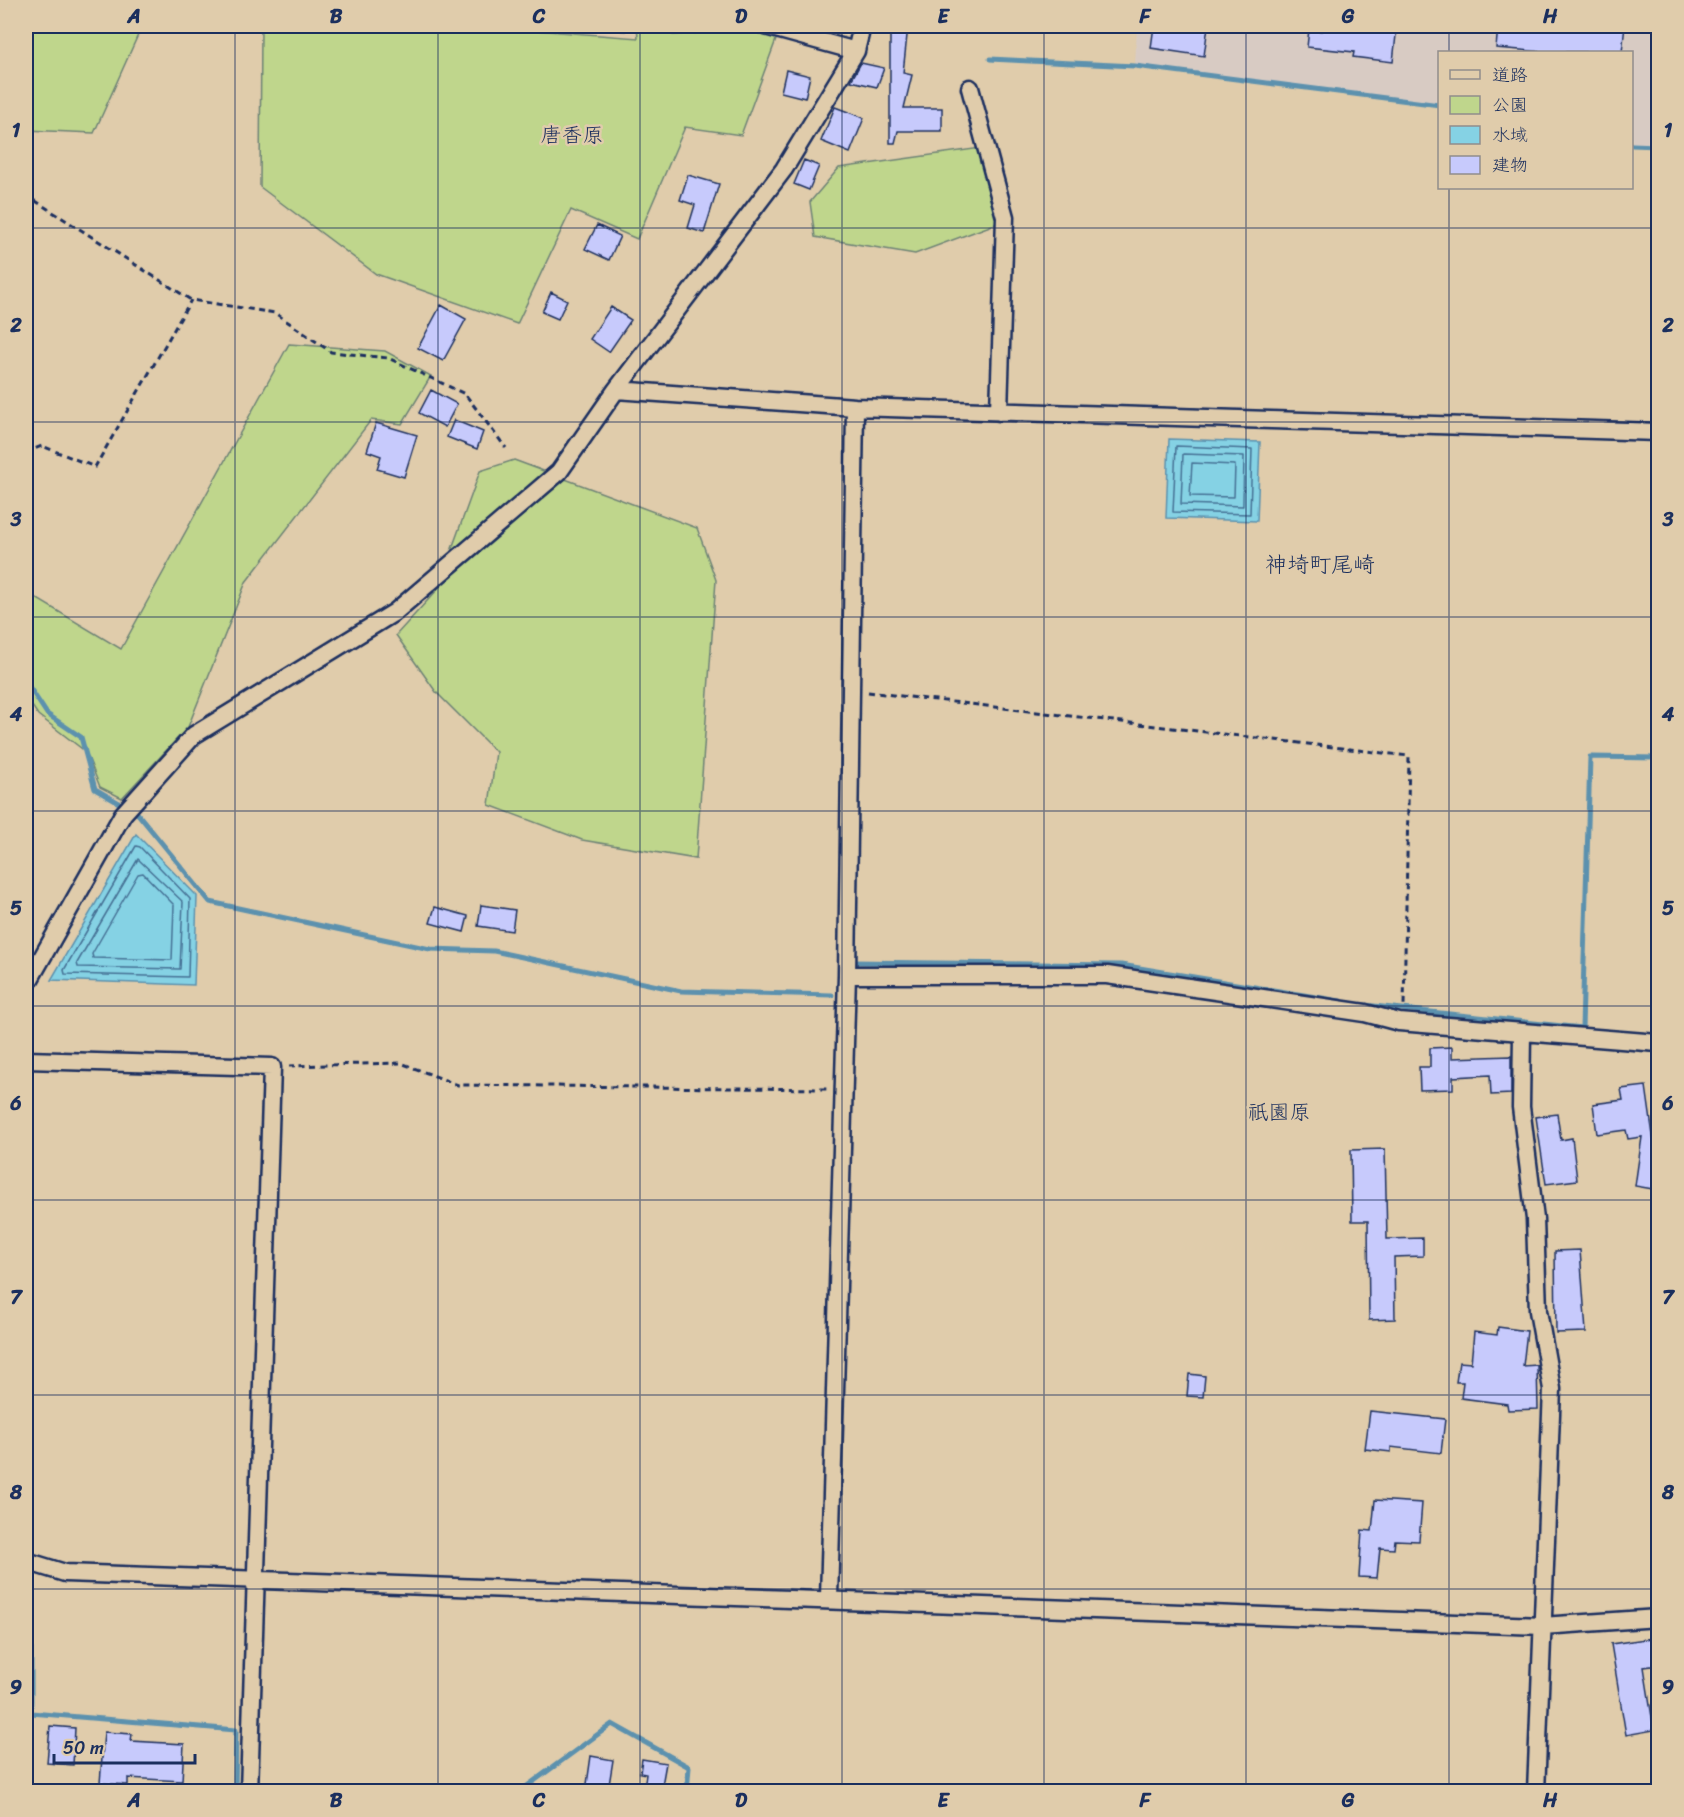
<svg xmlns="http://www.w3.org/2000/svg" width="1684" height="1817" font-family="Sriracha,'Klee One',sans-serif">
  <style>
    .built { fill: #d8cbc3 }
    .green { fill: #bfd68c; stroke: #6d8275; stroke-width: 1.5 }
    .water { fill: #85d2e4; stroke: #5b91ae; stroke-width: 1.5 }
    .lines { fill: none; stroke-linecap: round; stroke-linejoin: round }
    .shore { stroke: #457094; stroke-width: 1.5 }
    .stream { stroke: #5b91ae; stroke-width: 5 }
    .building { fill: #c7cafc; stroke: #1b2f5e; stroke-width: 1.5 }
    .minor-casing { stroke: #1b2f5e; stroke-width: 21 }
    .path { stroke: #1b2f5e; stroke-width: 3; stroke-dasharray: 6 4.5; stroke-linecap: butt }
    .minor { stroke: #e0ccab; stroke-width: 16 }
    .grid { fill: none; stroke: #1b2f5e; stroke-width: 1.5; stroke-opacity: 0.55 }
    .labels { text-anchor: middle; dominant-baseline: central; stroke-width: 5; stroke-linejoin: round; paint-order: stroke }
    .neighbourhood-label { font-size: 21px; fill: #1b2f5e; stroke: #e0ccab }
    .quarter-label { font-size: 22px; fill: #1b2f5e; stroke: #e0ccab }
    .neatline { fill: none; stroke: #1b2f5e; stroke-width: 2 }
    .grid-label { font-size: 20px; text-anchor: middle; font-weight: bold; fill: #1b2f5e }
  </style>
  <rect width="100%" height="100%" fill="#e0ccab"/>
  <filter id="ink" filterUnits="userSpaceOnUse"><feTurbulence type="fractalNoise" baseFrequency=".0167" numOctaves="2"/><feDisplacementMap in="SourceGraphic" scale="12" xChannelSelector="R" yChannelSelector="G"/><feConvolveMatrix kernelMatrix="1 2 1 2 8 2 1 2 1" color-interpolation-filters="sRGB"/></filter>
  <g filter="url(#ink)">
    <path class="built" d="M1137 26H1658V146L1632 145V52H1440L1439 105 1135 66Z"/>
    <path class="green" d="M26 26H142L94 133 26 130Z
      M261 26H482L638 38 637 26H670L673 35 744 30 777 37 741 135 685 127 637 239 571 210 517 324 376 274 260 187Z
      M981 148 998 223 915 254 815 237 810 202 839 168Z
      M289 344 385 351 431 376 402 424 371 420 246 582 188 727 122 798 100 787 86 752 38 715 26 697V592L121 649Z
      M514 460 697 528 716 580 696 859 582 840 489 805 496 752 436 692 396 635 437 590 480 471Z"/>
    <path class="water" d="M1169 439 1260 442 1257 521 1166 518Z
      M136 834 197 896 194 985 51 980Z"/>
    <g class="lines">
      <path class="shore" d="M1176 446 1252 449 1250 514 1173 512Z
        M1183 454 1244 456 1243 506 1181 504Z
        M1192 463 1235 465 1234 497 1190 496Z
        M136 846 140 847 190 899 188 977 65 974 64 970Z
        M138 859 183 902 180 969 78 967 77 963Z
        M143 873 174 905 172 960 93 958 92 954 138 874Z"/>
      <path class="stream" d="M990 59 1135 66 1440 105
        M1632 145 1658 146
        M26 682 47 714 81 737 95 789 138 814 210 902 430 949 494 951 681 991 832 995
        M852 962 1121 965 1340 1001
        M1364 1005 1582 1028 1590 757 1658 758
        M26 1574 31 1575V1713L236 1730 235 1792
        M519 1792 612 1724 689 1767 687 1792"/>
    </g>
    <path class="building" d="M890 26H908L903 73 912 75 904 108H942V131H898L895 143H890Z
      M1154 26H1208L1204 56 1151 48Z
      M1323 26H1397L1393 62 1353 57 1354 52 1307 47 1309 29 1322 31Z
      M1498 26H1625L1622 52H1544L1496 48Z
      M861 63 884 68 877 87 851 81Z
      M786 70 810 76 805 98 781 92Z
      M835 107 864 118 850 153 821 141Z
      M804 160 819 166 809 190 794 184Z
      M688 175 719 184 704 233 688 228 695 205 680 200Z
      M597 225 620 236 609 260 585 249Z
      M551 292 567 300 558 319 542 312Z
      M441 305 466 319 443 361 418 348Z
      M611 307 631 320 609 352 590 339Z
      M431 390 457 404 445 427 419 413Z
      M454 420 483 432 477 449 447 437Z
      M376 423 417 435 404 477 377 469 381 456 367 451Z
      M481 905 515 910 512 931 478 926Z
      M435 907 468 916 464 932 430 923Z
      M1452 1047V1058L1511 1056V1094L1491 1095 1490 1075 1453 1077V1089L1420 1090 1419 1067H1430V1048Z
      M1646 1086 1655 1150H1659V1190L1635 1186 1642 1137 1628 1139 1626 1130 1597 1134 1593 1104 1623 1100 1621 1089Z
      M1557 1114 1561 1140 1572 1138 1577 1180 1546 1184 1536 1117Z
      M1385 1149 1387 1239 1423 1238V1256L1394 1257 1395 1319 1369 1320 1368 1221H1352L1351 1150Z
      M1580 1250 1586 1332 1556 1333 1555 1251Z
      M1498 1327 1527 1331 1523 1366 1537 1365 1538 1409 1508 1410 1507 1404 1461 1398 1463 1382H1456L1459 1362 1471 1363 1474 1332 1497 1335Z
      M1189 1374 1205 1376 1203 1397 1187 1396Z
      M1370 1411 1445 1419 1441 1453 1391 1447V1452L1365 1449Z
      M1375 1500 1422 1503 1419 1541 1395 1540 1394 1549 1380 1548 1377 1578 1359 1577 1362 1530 1372 1531Z
      M1659 1637V1665L1644 1667 1654 1730 1626 1735 1611 1644Z
      M50 1726 75 1728 73 1765 47 1763Z
      M104 1732 132 1734 131 1741 184 1744 182 1781 128 1778V1785L100 1783Z
      M591 1756 613 1760 608 1791H586Z
      M642 1759 666 1763 661 1791 644 1789 646 1774 640 1773Z"/>
    <g class="lines">
      <defs>
        <path id="minor" d="M765 26 856 51
          M970 88 1005 217 999 412
          M616 390 855 407 1658 432
          M847 975H1107L1365 1013 1399 1022 1658 1043
          M26 986 123 814 194 735 395 612 559 472 616 390 784 169 856 51 862 26
          M1522 1033 1521 1107 1535 1219 1538 1311 1552 1389 1536 1792
          M26 1060 272 1067 249 1792
          M26 1561 65 1573 1542 1626 1658 1618
          M829 1598 847 975 855 407"/>
      </defs>
      <use href="#minor" class="minor-casing"/>
      <path class="path" d="M578 26 626 30 653 26
        M26 195 191 300 275 313 331 352 388 358 465 394 506 448
        M26 452 42 446 95 467 191 300
        M868 692 1409 756 1404 1006
        M289 1066 401 1063 458 1085 827 1089"/>
      <use href="#minor" class="minor"/>
    </g>
  </g>
  <path class="grid" d="M235 26V1792M438 26V1792M640 26V1792M842 26V1792M1044 26V1792M1246 26V1792M1449 26V52M1449 188V1792M26 228H1658M26 422H1658M26 617H1658M26 811H1658M26 1006H1658M26 1200H1658M26 1395H1658M26 1589H1658"/>
  <g class="labels">
    <g class="neighbourhood-label">
      <text x="572" y="135">唐香原</text>
      <text x="1279" y="1112">祇園原</text>
    </g>
    <g class="quarter-label">
      <text x="1320" y="564">神埼町尾崎</text>
    </g>
  </g>
  <rect width="1684" height="1817" fill="none" stroke="#e0ccab" stroke-width="66"/>
  <rect x="1438" y="51" width="195" height="138" fill="#e0ccab" stroke="#918d8c" stroke-width="1.5"/>
  <rect x="1450" y="70" width="30" height="9" fill="#e0ccab" stroke="#918d8c" stroke-width="1.5"/>
  <text x="1492" y="81" font-size="18" fill="#1b2f5e">道路</text>
  <rect x="1450" y="96" width="30" height="18" fill="#bfd68c" stroke="#918d8c" stroke-width="1.5"/>
  <text x="1492" y="111" font-size="18" fill="#1b2f5e">公園</text>
  <rect x="1450" y="126" width="30" height="18" fill="#85d2e4" stroke="#918d8c" stroke-width="1.5"/>
  <text x="1492" y="141" font-size="18" fill="#1b2f5e">水域</text>
  <rect x="1450" y="156" width="30" height="18" fill="#c7cafc" stroke="#918d8c" stroke-width="1.5"/>
  <text x="1492" y="171" font-size="18" fill="#1b2f5e">建物</text>
  <path d="M54 1754v9h141v-9" fill="none" stroke="#1b2f5e" stroke-width="3"/>
  <text x="63" y="1754" font-size="18" fill="#1b2f5e" stroke="#e0ccab" stroke-width="4.5" paint-order="stroke">50 m</text>
  <rect x="33" y="33" width="1618" height="1751" class="neatline"/>
  <g class="grid-label">
    <text x="134" y="23">A</text>
    <text x="336" y="23">B</text>
    <text x="539" y="23">C</text>
    <text x="741" y="23">D</text>
    <text x="943" y="23">E</text>
    <text x="1145" y="23">F</text>
    <text x="1348" y="23">G</text>
    <text x="1550" y="23">H</text>
    <text x="16" y="137">1</text>
    <text x="1668" y="137">1</text>
    <text x="16" y="332">2</text>
    <text x="1668" y="332">2</text>
    <text x="16" y="526">3</text>
    <text x="1668" y="526">3</text>
    <text x="16" y="721">4</text>
    <text x="1668" y="721">4</text>
    <text x="16" y="915">5</text>
    <text x="1668" y="915">5</text>
    <text x="16" y="1110">6</text>
    <text x="1668" y="1110">6</text>
    <text x="16" y="1304">7</text>
    <text x="1668" y="1304">7</text>
    <text x="16" y="1499">8</text>
    <text x="1668" y="1499">8</text>
    <text x="16" y="1694">9</text>
    <text x="1668" y="1694">9</text>
    <text x="134" y="1807">A</text>
    <text x="336" y="1807">B</text>
    <text x="539" y="1807">C</text>
    <text x="741" y="1807">D</text>
    <text x="943" y="1807">E</text>
    <text x="1145" y="1807">F</text>
    <text x="1348" y="1807">G</text>
    <text x="1550" y="1807">H</text>
  </g>
</svg>
